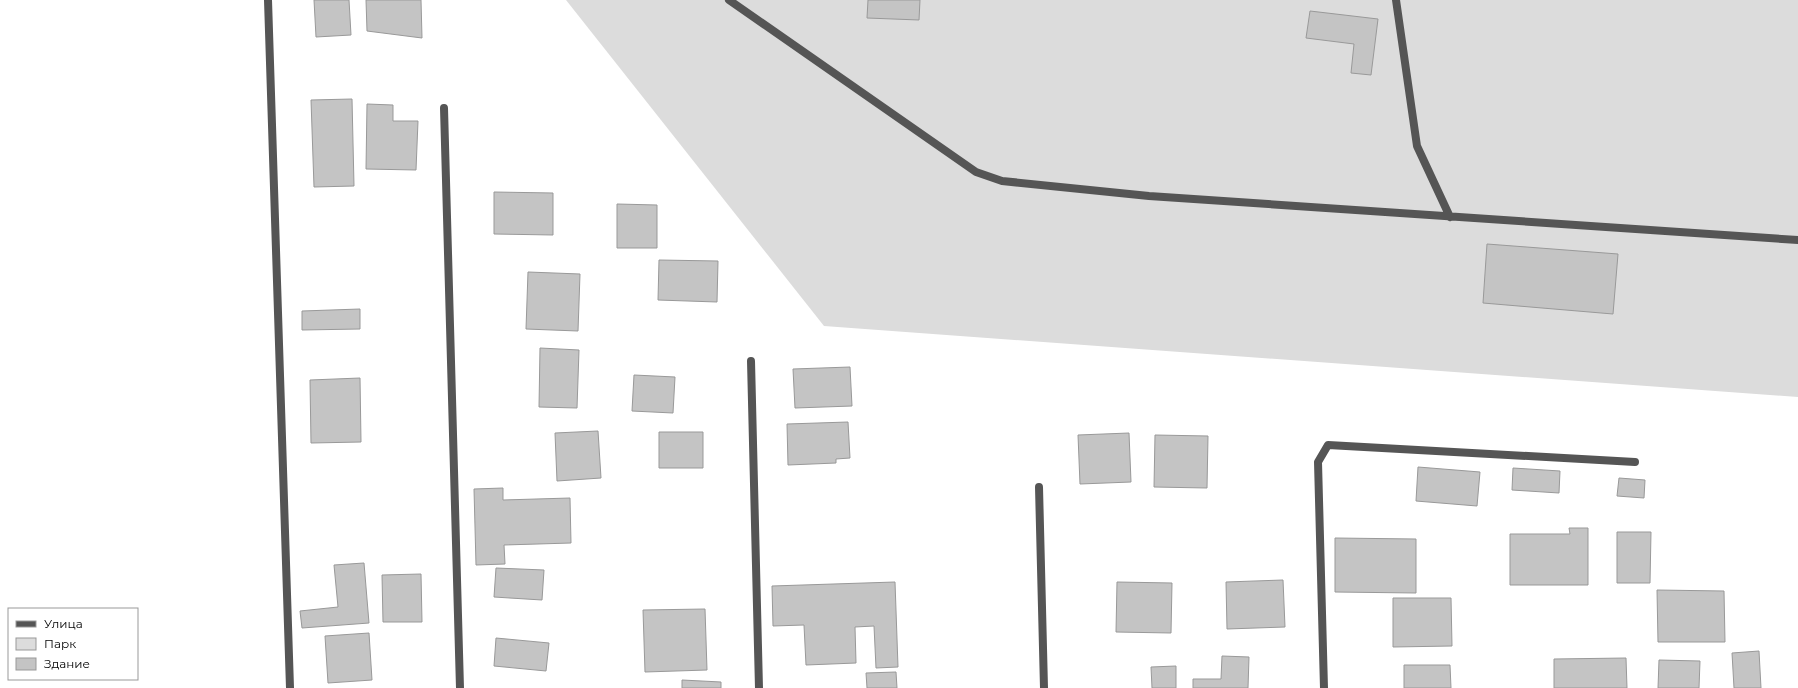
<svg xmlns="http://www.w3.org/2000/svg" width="1798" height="688" font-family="Montserrat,sans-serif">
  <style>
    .green { fill: #dcdcdc }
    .building { fill: #c4c4c4; stroke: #999 }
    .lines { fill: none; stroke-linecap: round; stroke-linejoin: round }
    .service { stroke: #555; stroke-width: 8 }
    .minor { stroke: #555; stroke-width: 8 }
  </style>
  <rect width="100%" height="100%" fill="#fff"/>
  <path class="green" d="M566 0H1798V397L824 326Z"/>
  <path class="building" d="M314 0H349L351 35 316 37Z
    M366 0H421L422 38 367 31Z
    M868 0H920L919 20 867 18Z
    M1310 11 1378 19 1371 75 1351 73 1354 44 1306 38Z
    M352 99 354 186 314 187 311 100Z
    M367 104 393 105V121H418L416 170 366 169Z
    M494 192 553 193V235L494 234Z
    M617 204 657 205V248H617Z
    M1487 244 1618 254 1613 314 1483 303Z
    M659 260 718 261 717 302 658 300Z
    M528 272 580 274 578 331 526 329Z
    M360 309V329L302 330V311Z
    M540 348 579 350 577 408 539 407Z
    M850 367 852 406 795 408 793 369Z
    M634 375 675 377 673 413 632 411Z
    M360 378 361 442 311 443 310 380Z
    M848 422 850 458 836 459V463L788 465 787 424Z
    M598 431 601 478 557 481 555 433Z
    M659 432H703V468H659Z
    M1129 433 1131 482 1080 484 1078 435Z
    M1155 435 1208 436 1207 488 1154 487Z
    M1418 467 1480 472 1477 506 1416 501Z
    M1513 468 1560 471 1559 493 1512 490Z
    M1619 478 1645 480 1644 498 1617 496Z
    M503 488V500L570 498 571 543 504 545 505 564 476 565 474 489Z
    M1569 528H1588V585H1510V534H1570Z
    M1617 532H1651L1650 583H1617Z
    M1335 538 1416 539V593L1335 592Z
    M364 563 369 623 302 628 300 611 338 607 334 565Z
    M496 568 544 570 542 600 494 597Z
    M421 574 422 622H383L382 575Z
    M1283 580 1285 627 1227 629 1226 582Z
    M895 582 898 667 876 668 874 626 855 627 856 663 806 665 804 625 773 626 772 586Z
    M1117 582 1172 583 1171 633 1116 632Z
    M1657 590 1724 591 1725 642H1658Z
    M1393 598H1451L1452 646 1393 647Z
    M705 609 707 670 645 672 643 610Z
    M369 633 372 680 328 683 325 636Z
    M496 638 549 643 546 671 494 666Z
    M1759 651 1761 688H1734L1732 653Z
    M1222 656 1249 657 1248 688H1193V679H1221Z
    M1626 658 1627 688H1554V659Z
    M1659 660 1700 661 1699 688H1658Z
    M1404 665H1450L1451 688H1404Z
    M1176 666V688H1152L1151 667Z
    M896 672 897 688H867L866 673Z
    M682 680 721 682V688H682Z"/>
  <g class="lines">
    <path class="service" d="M729 0 976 172 1002 181 1149 196 1798 240
      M1396 0 1417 146 1450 217"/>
    <path class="minor" d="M268 0 290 688
      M444 108 460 688
      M751 361 759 688
      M1039 487 1044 688
      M1324 688 1318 462 1328 445 1635 462"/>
  </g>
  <rect x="8" y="608" width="130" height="72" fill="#ffffff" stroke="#999999"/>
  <rect x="16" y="621" width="20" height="6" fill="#555555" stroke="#999999"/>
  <text x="44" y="628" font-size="12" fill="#000000">Улица</text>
  <rect x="16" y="638" width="20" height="12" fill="#dcdcdc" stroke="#999999"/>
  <text x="44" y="648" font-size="12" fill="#000000">Парк</text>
  <rect x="16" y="658" width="20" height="12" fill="#c4c4c4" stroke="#999999"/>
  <text x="44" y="668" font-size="12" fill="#000000">Здание</text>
</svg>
